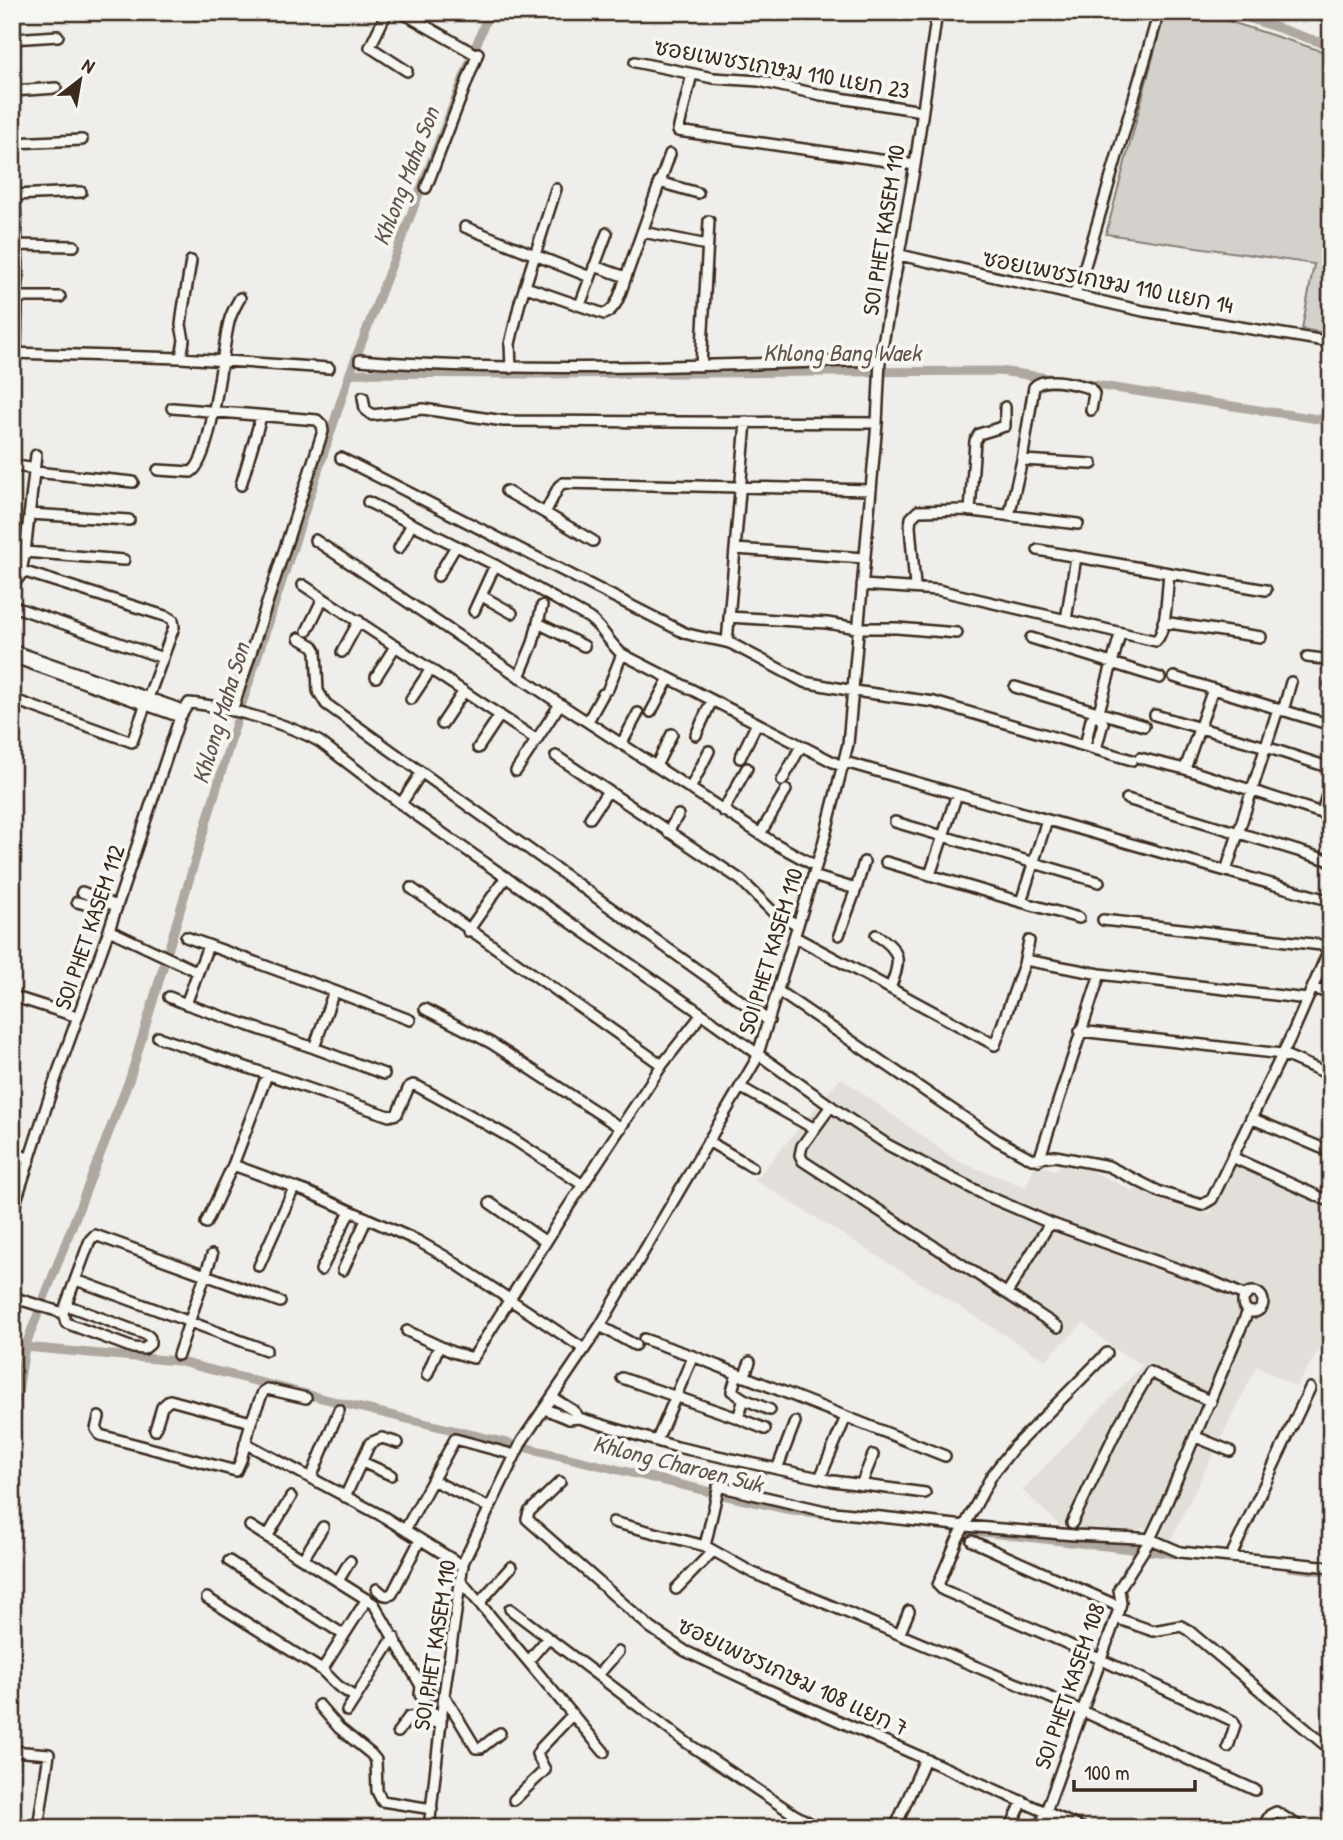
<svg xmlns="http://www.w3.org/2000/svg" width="1343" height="1840" font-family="'Patrick Hand','Playpen Sans Thai',sans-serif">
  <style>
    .built { fill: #e2dfdb }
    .green { fill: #d4d1cc; stroke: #887e75; stroke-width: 2 }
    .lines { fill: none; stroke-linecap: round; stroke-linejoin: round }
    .canal { stroke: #afa8a1; stroke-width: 9 }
    .minor-casing { stroke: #3b2a1e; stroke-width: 14 }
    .minor { stroke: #f6f6f2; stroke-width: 9 }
    .labels { text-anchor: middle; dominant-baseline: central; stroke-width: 7; stroke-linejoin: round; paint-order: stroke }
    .street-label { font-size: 23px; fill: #3b2a1e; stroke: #f6f6f2 }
    .water-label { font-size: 24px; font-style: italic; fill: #64564c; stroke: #f6f6f2 }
  </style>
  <rect width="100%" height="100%" fill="#efeeea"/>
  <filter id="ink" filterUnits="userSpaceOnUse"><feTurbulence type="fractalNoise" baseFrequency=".0143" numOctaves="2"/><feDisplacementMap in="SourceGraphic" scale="14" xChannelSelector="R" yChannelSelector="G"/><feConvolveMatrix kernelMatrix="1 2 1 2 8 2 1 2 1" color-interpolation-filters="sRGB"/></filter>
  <g filter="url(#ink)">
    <path class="built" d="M841 1078 957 1161 1026 1187 1035 1164 1054 1170 1071 1161 1133 1191 1136 1187 1210 1213 1233 1161 1331 1203V1330L1296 1387 1257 1366 1170 1541 1144 1528 1124 1535 1061 1526 1022 1490 1143 1365 1114 1349 1084 1323 1045 1360 755 1180Z"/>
    <path class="green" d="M1165 12H1200L1331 54V334L1302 329 1314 264 1106 234Z"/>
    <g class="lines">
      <path class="canal" d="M1231 12 1331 46
        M350 373 526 374 1000 371 1055 379
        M1082 383 1331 421
        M25 1347 177 1361 349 1405 736 1498 786 1509 823 1514
        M12 1432 25 1347 130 1078 240 710 350 373 489 12
        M955 1529 1185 1555
        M1289 1567 1331 1572"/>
      <defs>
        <path id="minor" d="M387 12 370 47 407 71
          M401 12 475 54 478 53 426 188
          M12 39 58 36
          M12 57V141
          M635 62 713 78 759 81 821 95 922 111
          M692 74 678 131 915 165
          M13 91 56 88
          M12 143 82 140
          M12 144 18 265 16 353
          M659 182 698 193
          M14 195 81 192
          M465 227 590 277
          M643 232 707 245
          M17 245 74 246
          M900 255 1143 311 1331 342
          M594 266 626 277 670 154
          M526 287 604 314C618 309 621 290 626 277
          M1073 294 1080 283 1159 12
          M18 297H60
          M580 305 607 233
          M12 353 181 358 329 368
          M181 358 184 340 181 325 183 309 191 261
          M360 360C533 374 707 365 880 360
          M701 366 709 221
          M511 368 510 344 520 302 556 189
          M363 397 365 409 372 415 423 409 504 421 877 423
          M172 408 317 420 322 425 323 431 232 711
          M341 458 683 632C699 639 716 638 732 644L804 682 854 691 934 702 1132 760
          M1022 460 1092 464
          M12 465 35 469
          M158 470 191 472C212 461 222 349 229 322 231 313 236 305 240 298
          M35 472 133 482
          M241 485 261 417
          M506 491 545 513 559 486 563 483 871 490
          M368 502 495 565 589 618C603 628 609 643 622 654L843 767
          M970 511 975 441 979 434 1005 426V407
          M545 513 593 541
          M29 514 129 520
          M1009 516 1022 460 1034 387C1045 375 1075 384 1090 388L1094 394 1091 410
          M315 540 560 704
          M399 548 412 524
          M735 549 864 558
          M1038 550 1266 590
          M25 552 124 560
          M12 562 22 571 168 617 173 620 174 627 132 742 12 699
          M438 576 456 546
          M303 585 537 740
          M862 585 938 590 1156 641C1167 631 1167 589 1169 573
          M12 586 20 576 25 552 36 455
          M915 586 910 526 911 518 918 511 964 510 1078 524
          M482 596 512 613
          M12 606 163 658
          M474 611 495 565
          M729 617 827 623 857 628H897L957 633
          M1066 620 1076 557
          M1163 622 1261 637
          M538 623 584 646
          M307 631 323 598
          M299 638 313 646 316 651 318 691 326 704 769 1021
          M1031 638 1160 678
          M727 642 746 422
          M12 650 183 710
          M342 652 359 621
          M12 657 180 717
          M1307 657 1331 660
          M376 677 396 645
          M519 677 533 643 542 606
          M1174 677 1331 725
          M1330 684 1331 683
          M1015 687 1144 726
          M608 689 622 654
          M411 699 431 669
          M1283 711 1291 682
          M651 712 669 678
          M1098 715 1119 638
          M1155 715 1266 747 1331 768
          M588 721 603 694
          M442 724 464 691
          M696 735 712 700
          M622 743 638 713
          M1085 746 1091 719 1098 715 1103 723 1096 749
          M478 748 500 715
          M556 756 741 880 772 911 798 925
          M740 758 757 723
          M1140 758 1185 769 1331 816
          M845 762 1331 901
          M656 766 672 734
          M1185 769 1213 689
          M516 771 560 704 774 843 816 866
          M782 781 801 746
          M690 789 709 751
          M1127 799 1331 861
          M401 804 421 773
          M723 811 747 768
          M1322 813 1331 780
          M590 818 608 791
          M1047 820 1021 902 1079 918
          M895 822 1099 882
          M668 832 678 815
          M760 834 786 790
          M886 862 1021 902
          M1226 871 1278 709
          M930 875 957 794
          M813 876 856 889 864 862
          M411 888 662 1065
          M82 892 116 906
          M77 902 92 906 100 899
          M1103 920 1330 946
          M109 930 198 972 186 1004 314 1048 334 991 186 937
          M468 931 506 877
          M839 935 856 889
          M876 935C902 950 901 962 890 988
          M795 937 995 1045 1024 964 1029 941
          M1025 960 1100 974 1307 999
          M198 972 208 946
          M1313 988 1331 994
          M334 991 410 1020
          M778 991 997 1140 1032 1159 1055 1156 1108 1166 1160 1192 1202 1205 1212 1199 1294 1030 1331 945
          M12 996 78 1017
          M169 997 186 1004
          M425 1009 491 1043 621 1128
          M1080 1031 1282 1054 1331 1075
          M158 1037 389 1116 397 1114 409 1087 413 1085 417 1086 513 1139 583 1185
          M314 1048 384 1074
          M740 1087 815 1129
          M831 1106 802 1146 800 1155 803 1161 1058 1327
          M1251 1118 1331 1152
          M708 1141 752 1167
          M12 1152 30 1159
          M1232 1157 1331 1202
          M1039 1160 1100 974
          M233 1165 310 1193 418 1241 446 1257 584 1349
          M490 1203 546 1242
          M12 1213 53 1086 109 930 180 717 189 703C225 706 289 724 320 742L412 812 702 1014
          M206 1223 233 1165 267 1075
          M259 1266 294 1188
          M321 1270 350 1211
          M343 1270 367 1218
          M76 1280 266 1350
          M1243 1302a10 10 0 1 1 20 0a10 10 0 1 1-20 0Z
          M1007 1293 1050 1223
          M12 1297 63 1313 66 1323 133 1348 144 1349 150 1344V1338L147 1335 66 1305
          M63 1313 90 1240 95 1235 280 1302
          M600 1326 635 1345
          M407 1331 452 1352 473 1358 559 1221 662 1065 702 1014 846 1117 888 1145 928 1166 987 1196 1050 1223 1214 1282 1246 1296
          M644 1339 693 1356 945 1456
          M1107 1353 1014 1447 992 1475 957 1540 938 1585 943 1590 1059 1640 1233 1721 1235 1725 1228 1747
          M178 1355 212 1255
          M427 1375 439 1346
          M744 1377 750 1362
          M622 1378 738 1418 744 1399 732 1391 737 1374
          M744 1399 770 1410
          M545 1409 569 1419 579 1418 574 1411 553 1398
          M99 1417 96 1429 100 1435 236 1471 241 1460 251 1422 170 1400 162 1407 155 1430
          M579 1418 677 1447 773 1468 833 1481 925 1493
          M738 1418 765 1429
          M251 1422 263 1392 267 1389 306 1398
          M1196 1437 1230 1451
          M657 1440 693 1356
          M245 1443 384 1517 463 1566
          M362 1462 391 1475
          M777 1469 795 1422
          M311 1478 339 1410
          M820 1478 846 1417
          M432 1480 490 1508
          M560 1482 529 1512 527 1519 651 1628 685 1651 764 1688 1082 1828
          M861 1485 873 1455
          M718 1486 825 1511 965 1526 1074 1535 1138 1538 1150 1539 1180 1552 1331 1567
          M345 1497 370 1443 382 1438 398 1443
          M613 1522 705 1546 753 1573 1082 1711 1255 1790
          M1072 1523 1119 1425 1150 1372 1211 1402
          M250 1526 374 1604 421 1686 432 1695
          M405 1530 455 1439 515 1455
          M267 1537 291 1497
          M972 1541 1120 1607
          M705 1546 718 1489
          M1231 1556 1310 1388
          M303 1559 323 1527
          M229 1561 344 1635
          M460 1580 604 1752
          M338 1581 350 1561
          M377 1589C382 1594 385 1597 392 1594L420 1540
          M676 1589 713 1551
          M207 1598 322 1670 338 1686 355 1697
          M480 1602 511 1567
          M510 1609 687 1743 795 1815 819 1828
          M1116 1618 1153 1631 1181 1626 1188 1630 1331 1750
          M900 1633 909 1611
          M529 1660 548 1638
          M322 1670 367 1599
          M598 1675 618 1652
          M421 1686 420 1695 424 1700
          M444 1695 476 1748H481L500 1733
          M319 1705 339 1728 371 1754 376 1760 377 1791 382 1801 432 1809
          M427 1705 432 1712 442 1717
          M347 1711 394 1637
          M398 1732 409 1717 420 1716 441 1725
          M12 1751 49 1754 38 1828
          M514 1800 545 1770 537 1754 540 1749 573 1714
          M429 1828 444 1695 463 1563 522 1441 600 1326 756 1060 823 844 848 744 877 423 880 360 915 165 937 12
          M895 1828 925 1759
          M1010 1828 1023 1801
          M1040 1828 1118 1612 1121 1603 1119 1589 1148 1543 1164 1509 1248 1311
          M1262 1828 1270 1815 1276 1812 1302 1828"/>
      </defs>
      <use href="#minor" class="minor-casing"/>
      <use href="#minor" class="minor"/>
    </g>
  </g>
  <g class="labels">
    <g class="street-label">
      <text transform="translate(782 68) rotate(10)">ซอยเพชรเกษม 110 แยก 23</text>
      <text transform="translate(883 230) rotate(-81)">SOI PHET KASEM 110</text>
      <text transform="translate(1108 281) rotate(11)">ซอยเพชรเกษม 110 แยก 14</text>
      <text transform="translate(89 927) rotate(-71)">SOI PHET KASEM 112</text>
      <text transform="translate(770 951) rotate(-73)">SOI PHET KASEM 110</text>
      <text transform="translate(434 1645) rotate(-81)">SOI PHET KASEM 110</text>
      <text transform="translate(793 1676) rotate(25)">ซอยเพชรเกษม 108 แยก 7</text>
      <text transform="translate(1069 1686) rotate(-71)">SOI PHET KASEM 108</text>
    </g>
    <g class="water-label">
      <text transform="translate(405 176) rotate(-69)">Khlong Maha Son</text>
      <text x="842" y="352">Khlong Bang Waek</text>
      <text transform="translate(220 713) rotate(-73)">Khlong Maha Son</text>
      <text transform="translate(678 1463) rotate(14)">Khlong Charoen Suk</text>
    </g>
  </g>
  <rect width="1343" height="1840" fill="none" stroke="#f6f6f2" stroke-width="42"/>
  <rect x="21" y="21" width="1301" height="1798" fill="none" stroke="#3b2a1e" stroke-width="2.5" filter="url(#ink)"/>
  <g transform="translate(80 80) rotate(31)" stroke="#f6f6f2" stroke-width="5" paint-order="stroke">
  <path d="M0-5L12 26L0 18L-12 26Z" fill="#3b2a1e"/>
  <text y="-10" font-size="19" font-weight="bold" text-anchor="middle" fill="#3b2a1e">N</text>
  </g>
  <path d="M1074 1780v10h121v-10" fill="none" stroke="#3b2a1e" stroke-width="3.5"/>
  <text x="1084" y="1780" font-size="21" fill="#3b2a1e" stroke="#f6f6f2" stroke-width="5" paint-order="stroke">100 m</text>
</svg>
